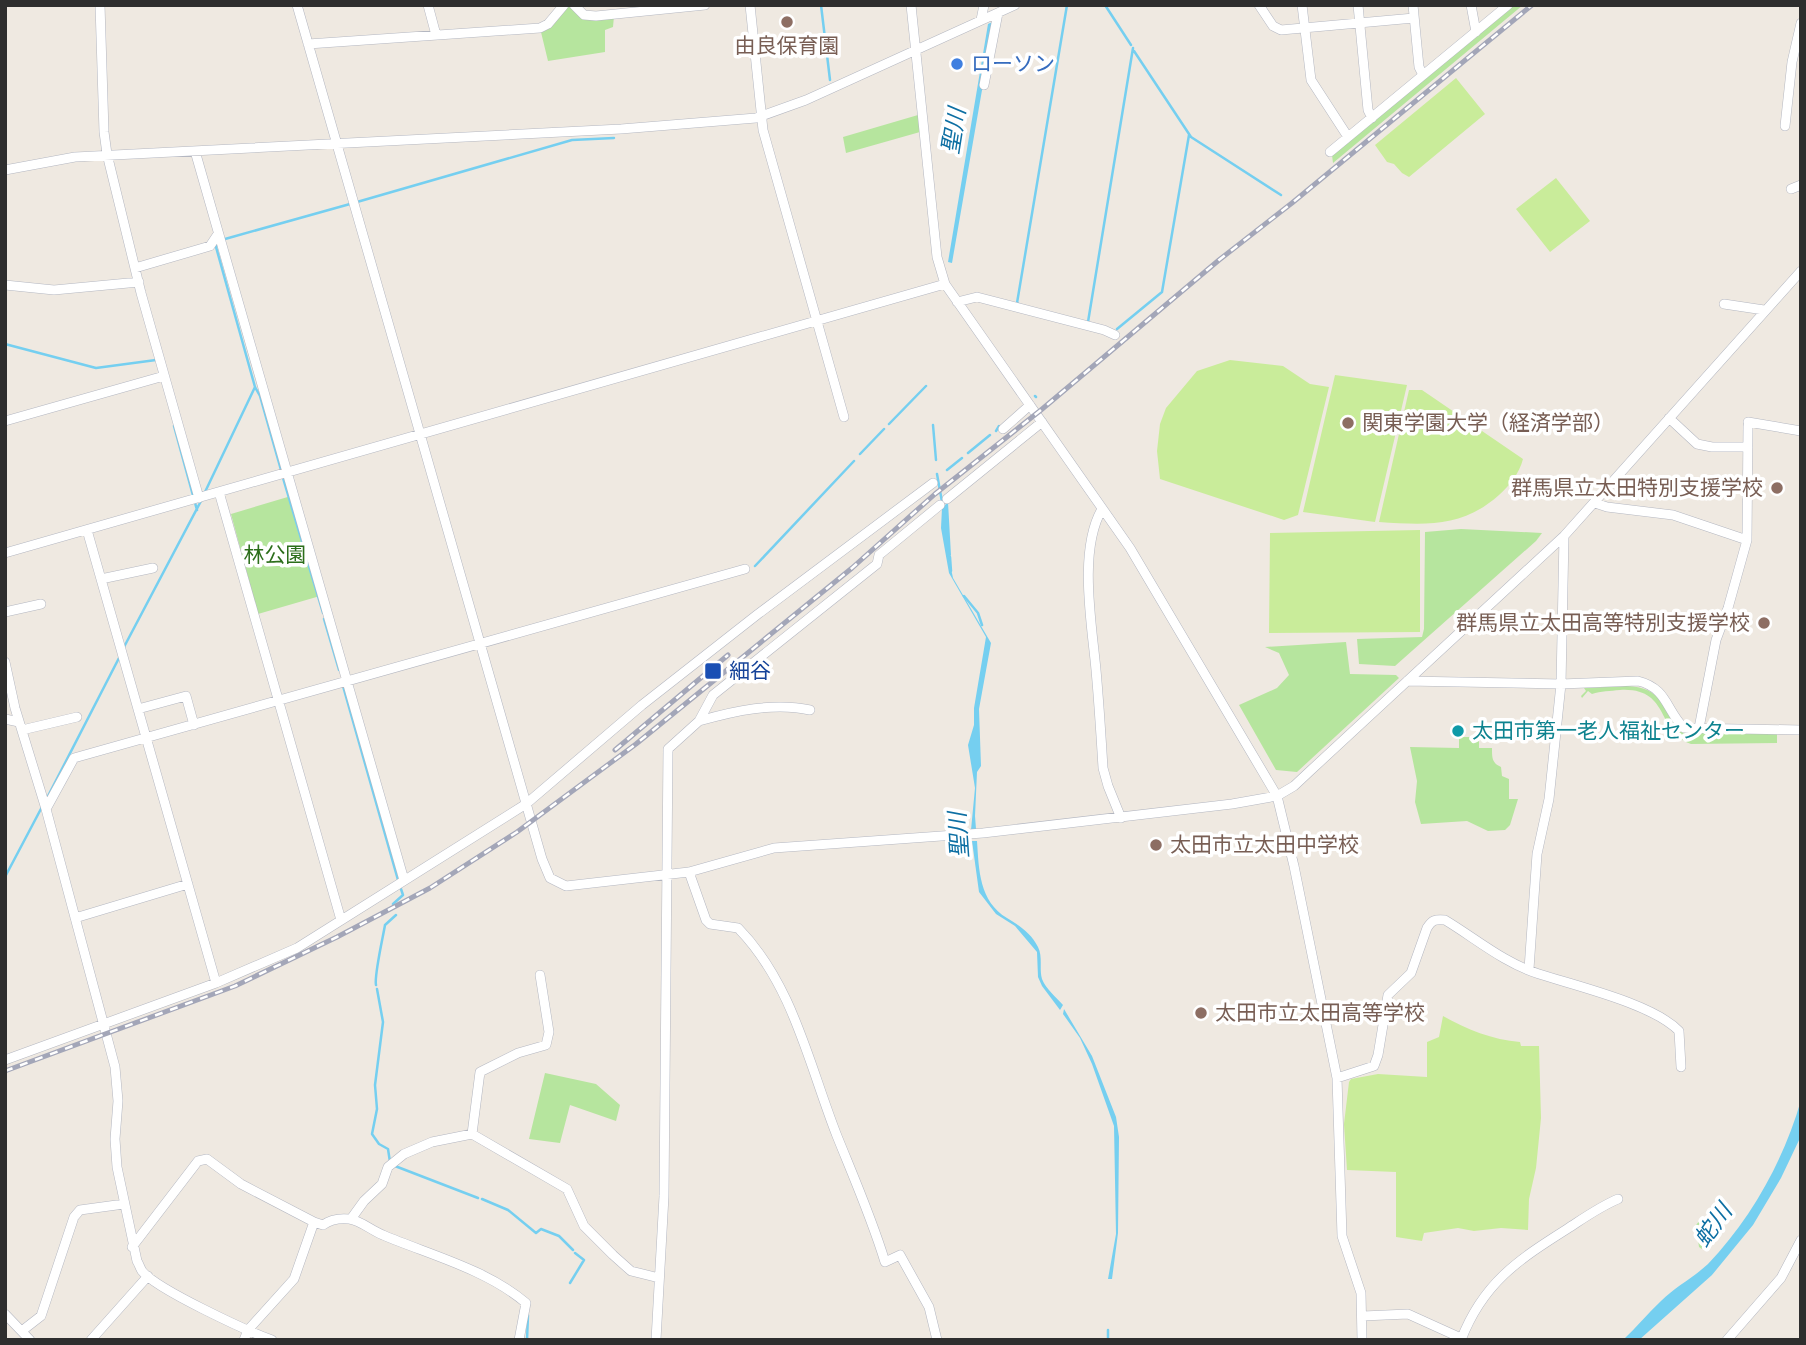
<svg xmlns="http://www.w3.org/2000/svg" width="1806" height="1345" font-family="'Alegreya Sans','Noto Sans JP',sans-serif">
  <style>
    .green { fill: #b6e59e }
    .pitch { fill: #c9ec9a }
    .water { fill: #75cff0 }
    .lines { fill: none; stroke-linecap: round; stroke-linejoin: round }
    .stream { stroke: #75cff0; stroke-width: 2.5 }
    .minor-casing { stroke: #b4b7c1; stroke-width: 10 }
    .minor { stroke: #fff; stroke-width: 9 }
    .rail-casing { stroke: #a3a6b8; stroke-width: 5 }
    .rail { stroke: #fff; stroke-width: 2.5; stroke-dasharray: 8; stroke-linecap: butt }
    .education-dot { fill: #8d6e63; stroke: #fff; stroke-width: 2.5 }
    .shop-dot { fill: #3f7fe0; stroke: #fff; stroke-width: 2.5 }
    .transit-dot { fill: #1a4fb4; stroke: #fff; stroke-width: 2.5 }
    .culture-dot { fill: #0f9aa8; stroke: #fff; stroke-width: 2.5 }
    .labels { text-anchor: middle; dominant-baseline: central; stroke-width: 7; stroke-linejoin: round; paint-order: stroke }
    .education-label { font-size: 21px; fill: #785e54; stroke: #fff; text-anchor: start }
    .shop-label { font-size: 21px; fill: #366cbe; stroke: #fff; text-anchor: start }
    .park-label { font-size: 21px; fill: #2c6e1b; stroke: #fff }
    .transit-label { font-size: 21px; fill: #164399; stroke: #fff; text-anchor: start }
    .culture-label { font-size: 21px; fill: #0d838f; stroke: #fff; text-anchor: start }
    .water-label { font-size: 23px; font-style: italic; fill: #0d6fa3; stroke: #fff }
  </style>
  <rect width="100%" height="100%" fill="#efe9e1"/>
  <path class="green" d="M1514 5H1523L1333 163 1332 155Z
    M572 6 584 15 614 16 613 27 605 30V52L548 61 540 28 562 8Z
    M918 115 920 132 846 153 843 137Z
    M291 496 320 596 258 614 231 514Z
    M1461 529 1542 533 1536 541 1395 666 1359 664 1357 639 1422 637 1424 629 1425 532Z
    M1346 642 1350 674 1396 675 1399 678 1297 772 1276 770 1239 705 1277 688 1289 675 1279 653 1265 647Z
    M1627 686C1660 687 1665 707 1680 732L1758 734 1766 732 1777 733V743L1691 744C1656 733 1671 687 1620 690 1610 691 1601 691 1592 694L1588 691 1582 698 1581 696 1586 691 1584 688Z
    M1459 737H1479V748H1492C1492 758 1492 763 1501 767L1502 776 1509 779V799H1518L1510 825 1505 830 1488 831 1467 821 1421 824 1415 802 1417 781 1410 747 1459 748Z
    M545 1073 596 1084 620 1105 616 1121 570 1105 560 1143 529 1139Z
    M1702 1218 1727 1219 1702 1249 1699 1247 1696 1225Z"/>
  <path class="pitch" d="M1456 78 1485 114 1409 177 1402 173 1394 164 1387 162 1375 145Z
    M1556 178 1590 221 1550 252 1516 209Z
    M1230 360 1283 366 1310 384 1329 387 1298 515 1284 520 1160 479 1157 451 1160 424 1166 408 1197 371Z
    M1335 375 1407 385 1375 522 1303 512Z
    M1409 390H1422L1523 459C1519 474 1510 485 1499 495 1462 528 1426 525 1379 522Z
    M1420 530V632L1269 633 1270 533Z
    M1443 1016C1466 1029 1493 1040 1520 1042L1521 1046H1539L1541 1118 1536 1168 1529 1199 1528 1230 1501 1228 1474 1231 1458 1228 1424 1233 1422 1241 1396 1237V1172L1347 1170 1344 1124 1349 1082 1351 1079 1378 1074 1427 1077V1042L1439 1037Z"/>
  <path class="water" d="M994 21 952 263 948 262 988 24Z
    M948 502 951 555 949 559 953 578 991 643 979 709 981 766 977 772 975 816 976 829 971 830 975 788 968 745 974 725V708L986 637 949 573 941 528 942 508Z
    M972 841H977C979 870 979 901 1007 918 1020 926 1031 933 1038 947 1043 957 1039 969 1042 979 1046 989 1056 997 1063 1005L1060 1010 1042 986 1038 977 1037 952 1015 926 996 914 979 892Z
    M1064 1009 1092 1056 1116 1117 1119 1137 1118 1233 1112 1279H1108L1116 1234 1114 1126 1092 1064 1080 1038 1063 1014Z
    M1801 1100V1136L1781 1178 1753 1225 1712 1275 1639 1340H1623C1636 1328 1648 1313 1661 1301 1675 1287 1693 1278 1708 1264 1751 1219 1784 1160 1801 1100Z"/>
  <g class="lines">
    <path class="stream" d="M821 5 830 80
      M1105 5 1131 45
      M1134 51 1191 137 1281 195
      M357 202 572 140 614 138
      M1019 304 1017 303 1067 5
      M1088 322 1133 48
      M1117 329 1162 292 1189 135
      M5 344 96 368 156 360
      M255 387 260 396 281 470
      M1035 396 1036 397
      M889 424 926 386
      M933 425 936 460
      M174 426 197 510
      M996 431 999 426
      M968 453 990 435
      M860 454 884 429
      M947 470 962 458
      M937 474 942 502
      M283 478 306 555
      M205 492 255 387 216 247 225 239 350 204
      M950 557 951 571
      M307 560 323 613
      M755 566 854 461
      M964 596 978 613 982 625
      M324 619 339 670
      M124 647 201 501
      M343 686 398 880
      M46 800 120 656
      M5 877 43 805
      M393 904 403 895 401 889
      M376 985C374 976 383 937 385 925L396 915
      M377 989 383 1022 375 1085 377 1109 372 1134 379 1144 388 1149 390 1162
      M395 1166 478 1198
      M482 1199 508 1210 536 1233 541 1229 559 1236 573 1250
      M570 1283 584 1260 575 1253
      M1108 1330V1340
      M527 1340 528 1315"/>
    <defs>
      <path id="minor" d="M100 5 104 132 107 154 141 293 199 498
        M297 5 542 859 550 878 566 886 689 872 774 848 983 833 1232 804 1277 796 1294 786 1310 771 1564 536 1801 271
        M428 5 436 35
        M574 5 584 15 596 16 705 5
        M750 5 763 130 844 417
        M911 5 937 257 945 284 1130 548 1277 796 1294 866 1337 1078 1342 1236 1361 1293 1362 1340
        M1259 5 1273 26 1281 30 1414 18
        M1302 5 1311 80 1348 137
        M1358 5 1368 110 1372 118
        M1413 5 1419 67 1423 75
        M1471 5 1476 32
        M981 20 984 5
        M308 44 540 28 548 24 564 5
        M984 85 998 13
        M1785 126 1792 62 1801 23
        M195 151 404 880
        M1330 152 1508 5
        M5 170 75 157 621 129 756 118 806 100 1015 5
        M1791 189 1801 185
        M135 268 210 246 218 234
        M5 285 54 290 139 282
        M957 302 977 297 1104 330 1115 335
        M1724 304 1764 310
        M1669 418 1697 444 1712 447H1748
        M5 421 164 376
        M1748 422 1801 431
        M1003 429 1030 405
        M219 492 341 920
        M947 499 1042 422
        M1595 503 1607 507 1673 515 1747 540
        M1102 509C1078 550 1092 625 1096 670 1099 703 1101 735 1103 768L1108 786 1121 818
        M87 530 216 983
        M5 553 945 284
        M101 579 153 568
        M5 612 41 604
        M5 662 15 708 46 809 115 1067 118 1101 115 1139 117 1167 137 1261C139 1264 140 1268 142 1271 156 1289 247 1331 272 1340
        M1407 681 1561 684 1638 681C1667 688 1666 710 1684 728L1801 730
        M138 709 186 696 194 725
        M5 719 19 722
        M699 721C734 711 774 702 810 710
        M1699 728 1716 640 1728 608 1747 540 1748 426
        M22 730 77 717
        M46 809 74 758 745 569
        M689 872 706 920 710 924 738 928C793 984 809 1065 837 1136 854 1178 872 1219 885 1262L900 1255 929 1307 937 1340
        M75 918 188 884
        M1529 969 1537 854 1549 799 1561 684 1564 536
        M5 1060 216 983 297 948 526 804 642 705 758 614 933 483
        M1337 1078 1374 1066 1378 1055 1388 995 1411 973 1427 928C1432 920 1435 919 1445 920 1475 938 1504 963 1539 974 1576 986 1653 1004 1679 1031L1681 1067
        M472 1134 480 1072 518 1053 546 1045 549 1032 540 975
        M351 1219 364 1201 382 1184 388 1167 404 1154 432 1142 472 1134 567 1189 584 1226 613 1255 631 1271 659 1278
        M132 1247 198 1161 207 1159 241 1184 314 1222 323 1225C330 1220 339 1218 349 1219 360 1220 372 1231 383 1235 430 1255 486 1269 526 1303L519 1340
        M5 1314 30 1340
        M1363 1316 1408 1314 1461 1338
        M23 1330 41 1316 74 1217 80 1210 124 1204
        M91 1340 148 1276
        M244 1340 248 1330 294 1279 314 1222
        M656 1340 664 1196 668 749 699 721 713 695 877 564 879 555 940 505
        M1461 1340C1483 1283 1518 1260 1567 1229 1584 1218 1599 1207 1618 1199
        M1727 1340 1781 1278 1801 1240"/>
    </defs>
    <use href="#minor" class="minor-casing"/>
    <use href="#minor" class="minor"/>
    <defs>
      <path id="rail" d="M615 750 728 655
        M5 1071 235 986 337 937 430 888 517 832 636 744 852 568 935 494 1041 410 1219 260 1292 203 1532 5"/>
    </defs>
    <use href="#rail" class="rail-casing"/>
    <use href="#rail" class="rail"/>
  </g>
  <g class="education-dot">
    <circle cx="787" cy="22" r="7"/>
    <circle cx="1348" cy="423" r="7"/>
    <circle cx="1777" cy="488" r="7"/>
    <circle cx="1764" cy="623" r="7"/>
    <circle cx="1156" cy="845" r="7"/>
    <circle cx="1201" cy="1013" r="7"/>
  </g>
  <circle class="shop-dot" cx="957" cy="64" r="7"/>
  <rect class="transit-dot" x="704" y="662" width="18" height="18" rx="3.5"/>
  <circle class="culture-dot" cx="1458" cy="731" r="7"/>
  <g class="labels">
    <g class="education-label">
      <text x="787" y="46" text-anchor="middle">由良保育園</text>
      <text x="1362" y="423">関東学園大学（経済学部）</text>
      <text x="1763" y="488" text-anchor="end">群馬県立太田特別支援学校</text>
      <text x="1750" y="623" text-anchor="end">群馬県立太田高等特別支援学校</text>
      <text x="1170" y="845">太田市立太田中学校</text>
      <text x="1215" y="1013">太田市立太田高等学校</text>
    </g>
    <g class="shop-label">
      <text x="971" y="64">ローソン</text>
    </g>
    <g class="park-label">
      <text x="275" y="555">林公園</text>
    </g>
    <g class="transit-label">
      <text x="729" y="671">細谷</text>
    </g>
    <g class="culture-label">
      <text x="1472" y="731">太田市第一老人福祉センター</text>
    </g>
    <g class="water-label">
      <text transform="translate(955 131) rotate(-81)">聖川</text>
      <text transform="translate(960 835) rotate(-94)">聖川</text>
      <text transform="translate(1714 1226) rotate(-54)">蛇川</text>
    </g>
  </g>
  <rect width="1806" height="1345" fill="none" stroke="#2e2e2e" stroke-width="14"/>
</svg>
